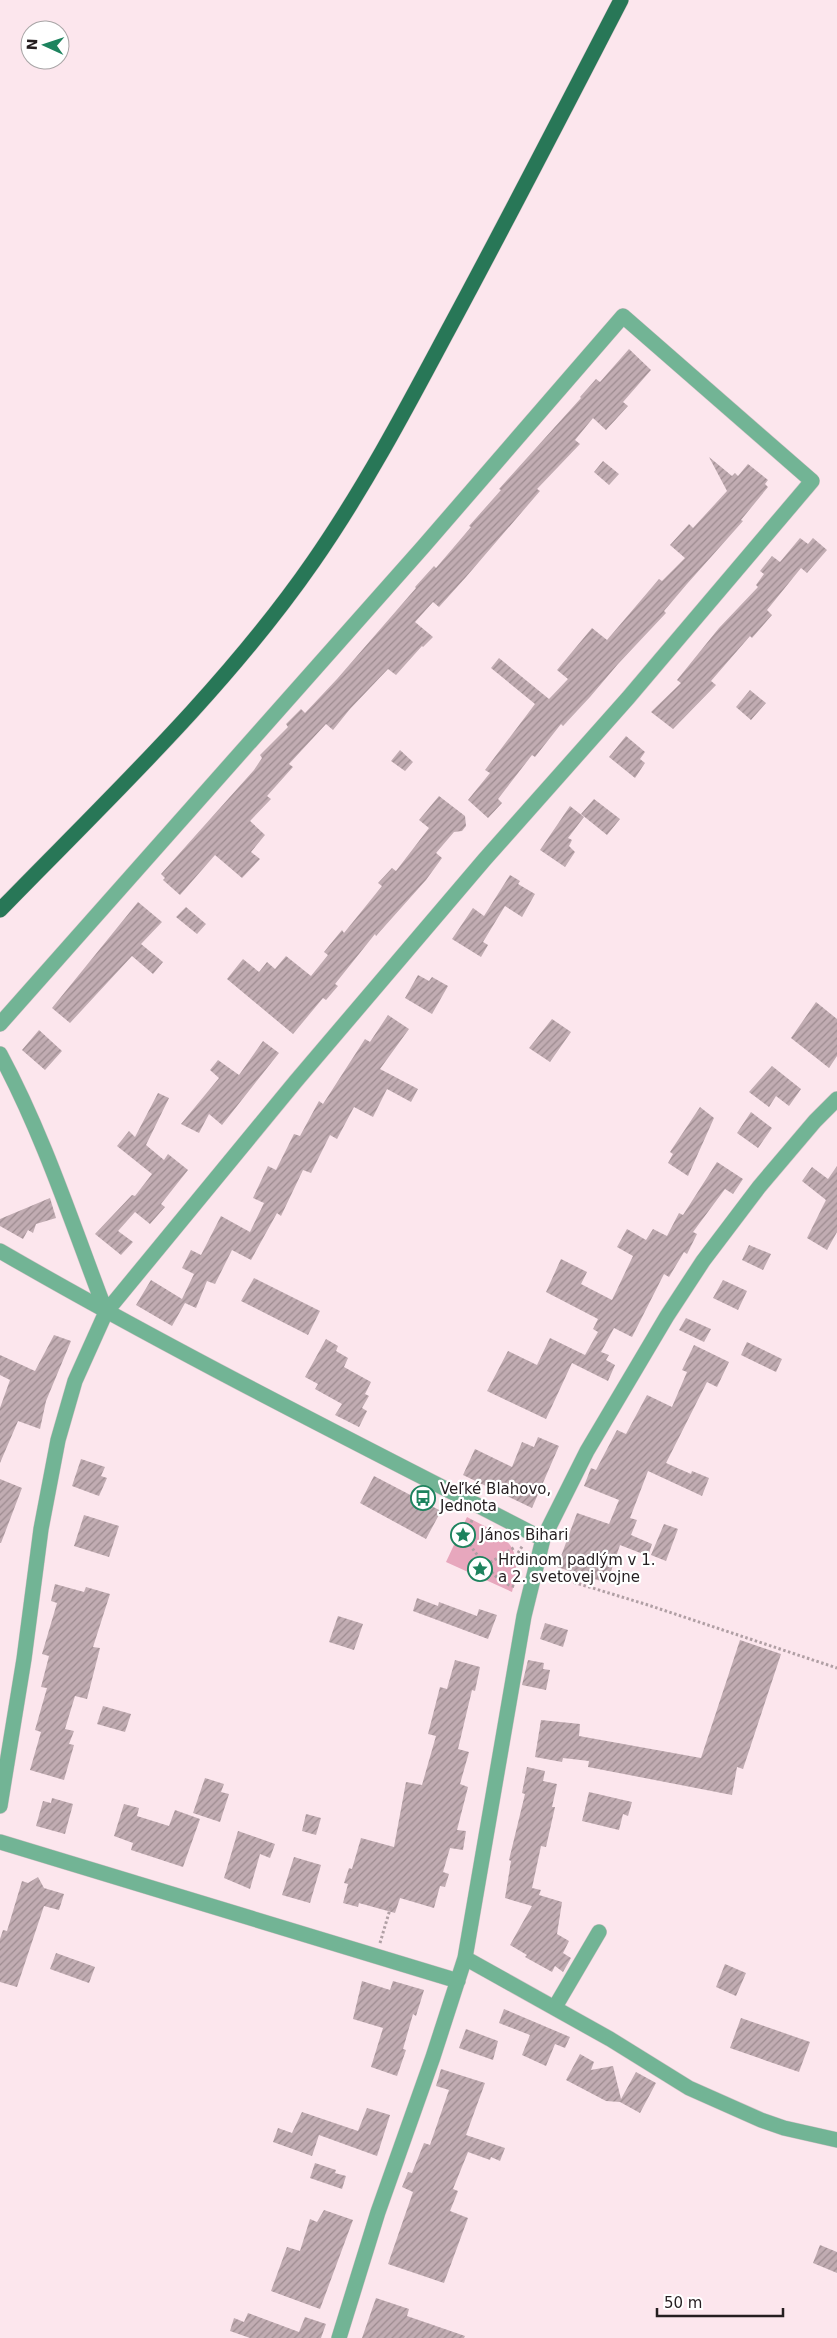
<svg xmlns="http://www.w3.org/2000/svg" width="837" height="2338" font-family="'DejaVu Sans',sans-serif">
  <style>
    .park { fill: #e7a7bd }
    .building { fill: url(#building-hatch) }
    .lines { fill: none; stroke-linecap: round; stroke-linejoin: round }
    .minor-casing { stroke: #d5c2c8; stroke-width: 16 }
    .major-casing { stroke: #d5c2c8; stroke-width: 16 }
    .path { stroke: #b09fa4; stroke-width: 3; stroke-dasharray: 2.5 2.5; stroke-linecap: butt }
    .minor { stroke: #72b495; stroke-width: 15 }
    .major { stroke: #287757; stroke-width: 15 }
    .labels { text-anchor: middle; dominant-baseline: central; stroke-width: 4.5; stroke-linejoin: round; paint-order: stroke }
    .poi-label { font-size: 15px; fill: #251e20; stroke: #fff; text-anchor: start }
  </style>
  <defs>
    <pattern id="building-hatch" width="6" height="6" patternUnits="userSpaceOnUse" patternTransform="scale(1.25)"><rect width="6" height="6" fill="#c1acb2"/><path d="M-1 1l2-2M0 6l6-6M5 7l2-2" fill="none" stroke="#9d8b90"/></pattern>
  </defs>
  <rect width="100%" height="100%" fill="#fce6ed"/>
  <path class="park" d="M467 1517C506 1537 525 1543 512 1592L446 1562Z"/>
  <path class="building" d="M629 349 651 370 623 402 628 406 606 430 593 418 575 440 580 444 537 489 540 491 466 577 439 607 433 602 415 622 433 637 423 647 422 646 396 675 388 669 350 709 333 730 326 724 289 764 293 767 267 796 271 799 250 821 265 835 251 852 260 859 242 878 215 855 180 895 163 880 165 878 161 874 254 770 262 758 260 755 288 727 286 724 301 709 305 713 337 679 416 588 415 587 434 566 436 568 471 527 469 526 501 490 499 489 581 398 580 397 596 379 600 382Z
    M709 457 732 476 735 473 738 476 748 464 768 480 765 484 768 487 741 520 743 521 687 584 664 611 666 613 618 664 590 697 563 726 561 724 535 757 532 755 498 799 502 803 488 818 468 800 490 773 485 770 535 704 491 668 499 658 549 699 568 679 557 670 592 628 607 640 659 579 662 581 685 558 670 545 689 524 693 528 727 491Z
    M603 461 619 474 609 485 594 472Z
    M800 538 808 544 813 538 827 550 807 573 801 568 767 610 772 615 752 638 750 636 711 681 716 685 673 729 651 712 681 683 677 680 719 628 758 587 756 585 764 574 760 571 772 556 780 562Z
    M750 690 766 703 751 720 736 707Z
    M626 736 645 752 640 759 645 763 635 778 609 757Z
    M400 750 413 762 405 771 391 761Z
    M439 796 465 816 466 826 462 831 454 832 436 853 442 858 426 880 376 936 375 934 335 984 338 986 326 1000 323 998 293 1034 227 979 243 959 259 972 267 962 275 969 286 956 311 976 328 955 324 952 342 930 344 933 382 886 378 883 392 868 396 871 429 828 419 820Z
    M594 799 620 819 607 835 581 814Z
    M570 806 584 817 568 838 572 840 569 846 575 852 565 867 540 850Z
    M510 875 520 881 518 884 535 894 522 917 505 906 483 942 488 945 481 957 452 939 473 908 484 916Z
    M138 902 162 922 141 944 163 962 153 974 132 956 70 1023 52 1008Z
    M186 907 206 924 197 934 176 917Z
    M418 975 429 981 432 977 448 986 432 1014 405 998Z
    M816 1002 837 1019V1056L829 1068 791 1038Z
    M388 1015 409 1029 380 1069 418 1089 411 1102 387 1089 373 1117 354 1107 337 1139 330 1135 311 1173 303 1170 281 1216 277 1213 251 1260 232 1250 215 1284 207 1281 196 1308 185 1303 172 1326 136 1305 151 1280 182 1299 194 1274 182 1268 191 1250 201 1255 221 1216 250 1232 264 1203 253 1198 268 1166 276 1170 294 1134 300 1136 319 1101 323 1104 365 1039 370 1042Z
    M552 1019 571 1032 550 1062 529 1048Z
    M39 1030 62 1051 45 1070 22 1050Z
    M263 1041 279 1053 222 1125 209 1114 199 1133 181 1124 219 1078 210 1070 218 1060 239 1075Z
    M772 1066 801 1089 789 1106 776 1096 769 1107 749 1092Z
    M158 1093 169 1098 146 1145 164 1160 168 1154 188 1170 161 1204 165 1207 150 1224 135 1212 118 1231 133 1242 121 1255 95 1234 132 1195 135 1196 152 1174 117 1146 129 1131 135 1137Z
    M700 1107 714 1118 688 1176 668 1163 673 1154 670 1152Z
    M751 1112 772 1128 758 1148 737 1133Z
    M717 1162 743 1179 733 1194 725 1189 693 1232 697 1234 687 1254 684 1252 669 1277 664 1274 632 1337 614 1328 601 1352 609 1355 606 1360 615 1365 608 1381 572 1363 546 1419 487 1391 508 1351 537 1365 550 1338 585 1355 598 1332 593 1329 598 1319 546 1292 561 1259 587 1272 581 1284 612 1300 633 1256 617 1247 627 1229 646 1240 653 1229 667 1236 679 1213 683 1215Z
    M837 1166V1232L827 1250 807 1238 826 1200 802 1181 812 1167 828 1179Z
    M50 1198 56 1218 36 1224 33 1233 28 1230 23 1239 0 1226V1219Z
    M749 1245 771 1254 763 1270 742 1260Z
    M254 1278 320 1311 308 1335 241 1301Z
    M723 1280 747 1291 738 1310 713 1298Z
    M686 1318 711 1329 704 1342 679 1330Z
    M54 1335 71 1341 46 1401 40 1429 18 1421 0 1463V1408L10 1380 0 1375V1355L35 1371Z
    M326 1339 338 1346 336 1351 348 1358 344 1367 371 1382 365 1394 369 1396 362 1408 367 1411 359 1427 335 1415 342 1404 315 1389 318 1384 305 1377Z
    M747 1342 782 1359 776 1372 741 1355Z
    M694 1345 729 1362 717 1387 707 1382 666 1463 691 1474 692 1471 709 1478 702 1496 648 1471 630 1518 637 1520 631 1535 652 1544 648 1556 620 1545 607 1583 557 1567 577 1513 609 1524 619 1500 584 1486 591 1468 596 1470 617 1430 626 1434 647 1395 672 1407 687 1372 682 1370Z
    M538 1437 559 1446 532 1508 463 1475 475 1449 512 1467 522 1442 534 1447Z
    M81 1459 105 1467 101 1476 107 1478 99 1496 72 1486Z
    M374 1476 441 1511 426 1539 360 1503Z
    M0 1479 22 1488 1 1543H0Z
    M84 1515 119 1526 109 1557 74 1546Z
    M664 1524 678 1529 666 1561 651 1555Z
    M55 1584 84 1592 86 1587 110 1594 93 1647 100 1648 87 1699 75 1696 65 1729 74 1731 69 1744 74 1745 64 1780 30 1770 41 1732 35 1730 47 1688 41 1687 49 1656 42 1654 57 1603 51 1601Z
    M417 1598 438 1606 439 1602 477 1616 479 1609 497 1615 488 1639 413 1611Z
    M338 1616 363 1624 354 1650 329 1642Z
    M545 1623 568 1630 563 1647 540 1639Z
    M740 1640 781 1654 743 1769 737 1767 732 1795 588 1767 589 1761 563 1758 562 1762 535 1757 541 1720 580 1724 579 1736 701 1758Z
    M455 1660 480 1667 475 1691 472 1690 458 1749 469 1752 460 1784 468 1787 457 1830 466 1831 463 1850 450 1848 443 1872 449 1874 445 1887 440 1886 434 1908 400 1898 395 1913 359 1903 358 1907 343 1903 348 1884 344 1883 349 1868 352 1869 361 1838 394 1847 406 1782 422 1785 436 1736 428 1734 440 1687 447 1689Z
    M528 1660 544 1663 543 1669 550 1670 546 1690 522 1685Z
    M103 1706 131 1714 125 1732 97 1724Z
    M527 1767 545 1771 543 1781 557 1784 552 1807H555L546 1847 541 1846 532 1888 541 1890 539 1895 562 1902 557 1934 569 1941 563 1953 571 1958 563 1972 555 1966 552 1972 525 1957 527 1955 510 1945 532 1906 505 1898 511 1861 509 1860 525 1794 522 1793Z
    M205 1778 224 1784 221 1792 229 1794 220 1822 193 1813Z
    M589 1792 632 1802 628 1816 623 1814 619 1830 582 1821Z
    M52 1798 73 1804 65 1834 36 1826 43 1801 51 1803Z
    M124 1804 139 1808 137 1816 169 1826 175 1810 200 1819 183 1867 131 1850 133 1843 114 1836Z
    M306 1814 321 1818 316 1835 302 1831Z
    M238 1831 275 1844 270 1858 260 1854 250 1889 224 1878Z
    M294 1857 321 1865 310 1903 282 1895Z
    M38 1877 44 1888 64 1894 59 1910 44 1906 17 1987 0 1982V1939L3 1930 7 1931 22 1881 28 1883Z
    M56 1953 95 1967 89 1983 50 1969Z
    M725 1964 746 1973 736 1996 716 1987Z
    M362 1981 390 1990 393 1981 424 1990 416 2016 413 2014 403 2049 406 2050 397 2076 371 2067 383 2028 353 2019Z
    M504 2009 570 2037 565 2048 555 2044 546 2066 522 2055 530 2035 499 2023Z
    M741 2018 810 2042 799 2072 730 2048Z
    M466 2029 498 2041 493 2060 459 2048Z
    M580 2054 594 2062 591 2070 613 2066 621 2099 636 2072 656 2083 640 2113 620 2102 606 2101 566 2080Z
    M441 2069 485 2083 466 2135 505 2148 500 2161 491 2157 490 2160 468 2152 453 2189 458 2191 450 2211 468 2218 444 2283 388 2264 413 2192 402 2187 408 2172 412 2173 424 2143 430 2145 449 2090 436 2086Z
    M367 2108 390 2115 377 2156 319 2135 312 2156 273 2142 278 2128 292 2133 302 2112 358 2131Z
    M315 2163 336 2170 335 2173 346 2176 342 2189 310 2178Z
    M324 2210 353 2220 320 2309 271 2291 287 2247 300 2251 310 2219 317 2222Z
    M820 2245 837 2252V2273L813 2263Z
    M376 2298 409 2309 407 2316 465 2336 464 2338H362Z
    M248 2313 299 2332 305 2317 326 2324 321 2338H250L230 2331 234 2318 244 2322Z"/>
  <g class="lines">
    <defs>
      <path id="minor" d="M0 1024 423 547 623 316 812 481 628 698 485 859 296 1081 106 1312C73 1226 44 1136 0 1054
        M0 1251C178 1354 361 1445 543 1539
        M0 1806 24 1659 41 1529 58 1440 75 1381 106 1312
        M0 1842 458 1981
        M465 1958 610 2039 689 2088 761 2120 784 2128 837 2140
        M555 2007 599 1932
        M339 2338 378 2212 433 2057 465 1958 524 1616 543 1539 587 1451 667 1316 703 1261 759 1187 815 1121 837 1099"/>
      <path id="major" d="M0 910C107 800 225 689 313 562 363 490 404 413 445 336 505 225 563 112 621 0"/>
    </defs>
    <use href="#minor" class="minor-casing"/>
    <use href="#major" class="major-casing"/>
    <path class="path" d="M472 1520C464 1540 470 1547 483 1561 494 1574 498 1583 516 1587
      M518 1553 523 1545
      M486 1565 515 1547
      M550 1575 648 1605 837 1668
      M380 1943 391 1906"/>
    <use href="#minor" class="minor"/>
    <use href="#major" class="major"/>
  </g>
  <defs>
    <symbol id="bus-ring" viewBox="-11 -11 22 22"><circle r="9.5" fill="#fff" stroke="#1d835e" stroke-width="1.5"/><path d="M-5-6H5V4H4V6H2V4H-2V6H-4V4H-5ZM-3.5-4V0h7V-4ZM-3.5 1.2v1.5H-2V1.2ZM2 1.2v1.5H3.5V1.2Z" fill="#1d835e"/></symbol>
    <symbol id="sight-ring" viewBox="-11 -11 22 22"><circle r="9.5" fill="#fff" stroke="#1d835e" stroke-width="1.5"/><path d="M0-6L1.8-2.2L6-1.7L2.9 1.2L3.7 5.4L0 3.3L-3.7 5.4L-2.9 1.2L-6-1.7L-1.8-2.2Z" fill="#1d835e"/></symbol>
  </defs>
  <g fill-rule="evenodd">
    <use href="#bus-ring" x="409" y="1484" width="28" height="28"/>
    <use href="#sight-ring" x="449" y="1521" width="28" height="28"/>
    <use href="#sight-ring" x="466" y="1555" width="28" height="28"/>
  </g>
  <g class="labels">
    <g class="poi-label">
      <text x="440" y="1489">Veľké Blahovo,<tspan x="440" dy="17">Jednota</tspan></text>
      <text x="480" y="1535">János Bihari</text>
      <text x="498" y="1560">Hrdinom padlým v 1.<tspan x="498" dy="17">a 2. svetovej vojne</tspan></text>
    </g>
  </g>
  <g transform="translate(45 45) rotate(273)"><circle r="24" fill="#ffffff" stroke="#a8a5a6"/>
  <path d="M0-4L9 19L0 12L-9 19Z" fill="#1d835e"/>
  <text y="-8" font-size="14" font-weight="bold" text-anchor="middle" fill="#251e20">N</text>
  </g>
  <path d="M657 2308v8h126v-8" fill="none" stroke="#251e20" stroke-width="2.5"/>
  <text x="664" y="2308" font-size="15" fill="#251e20" stroke="#ffffff" stroke-width="4" paint-order="stroke">50 m</text>
</svg>
